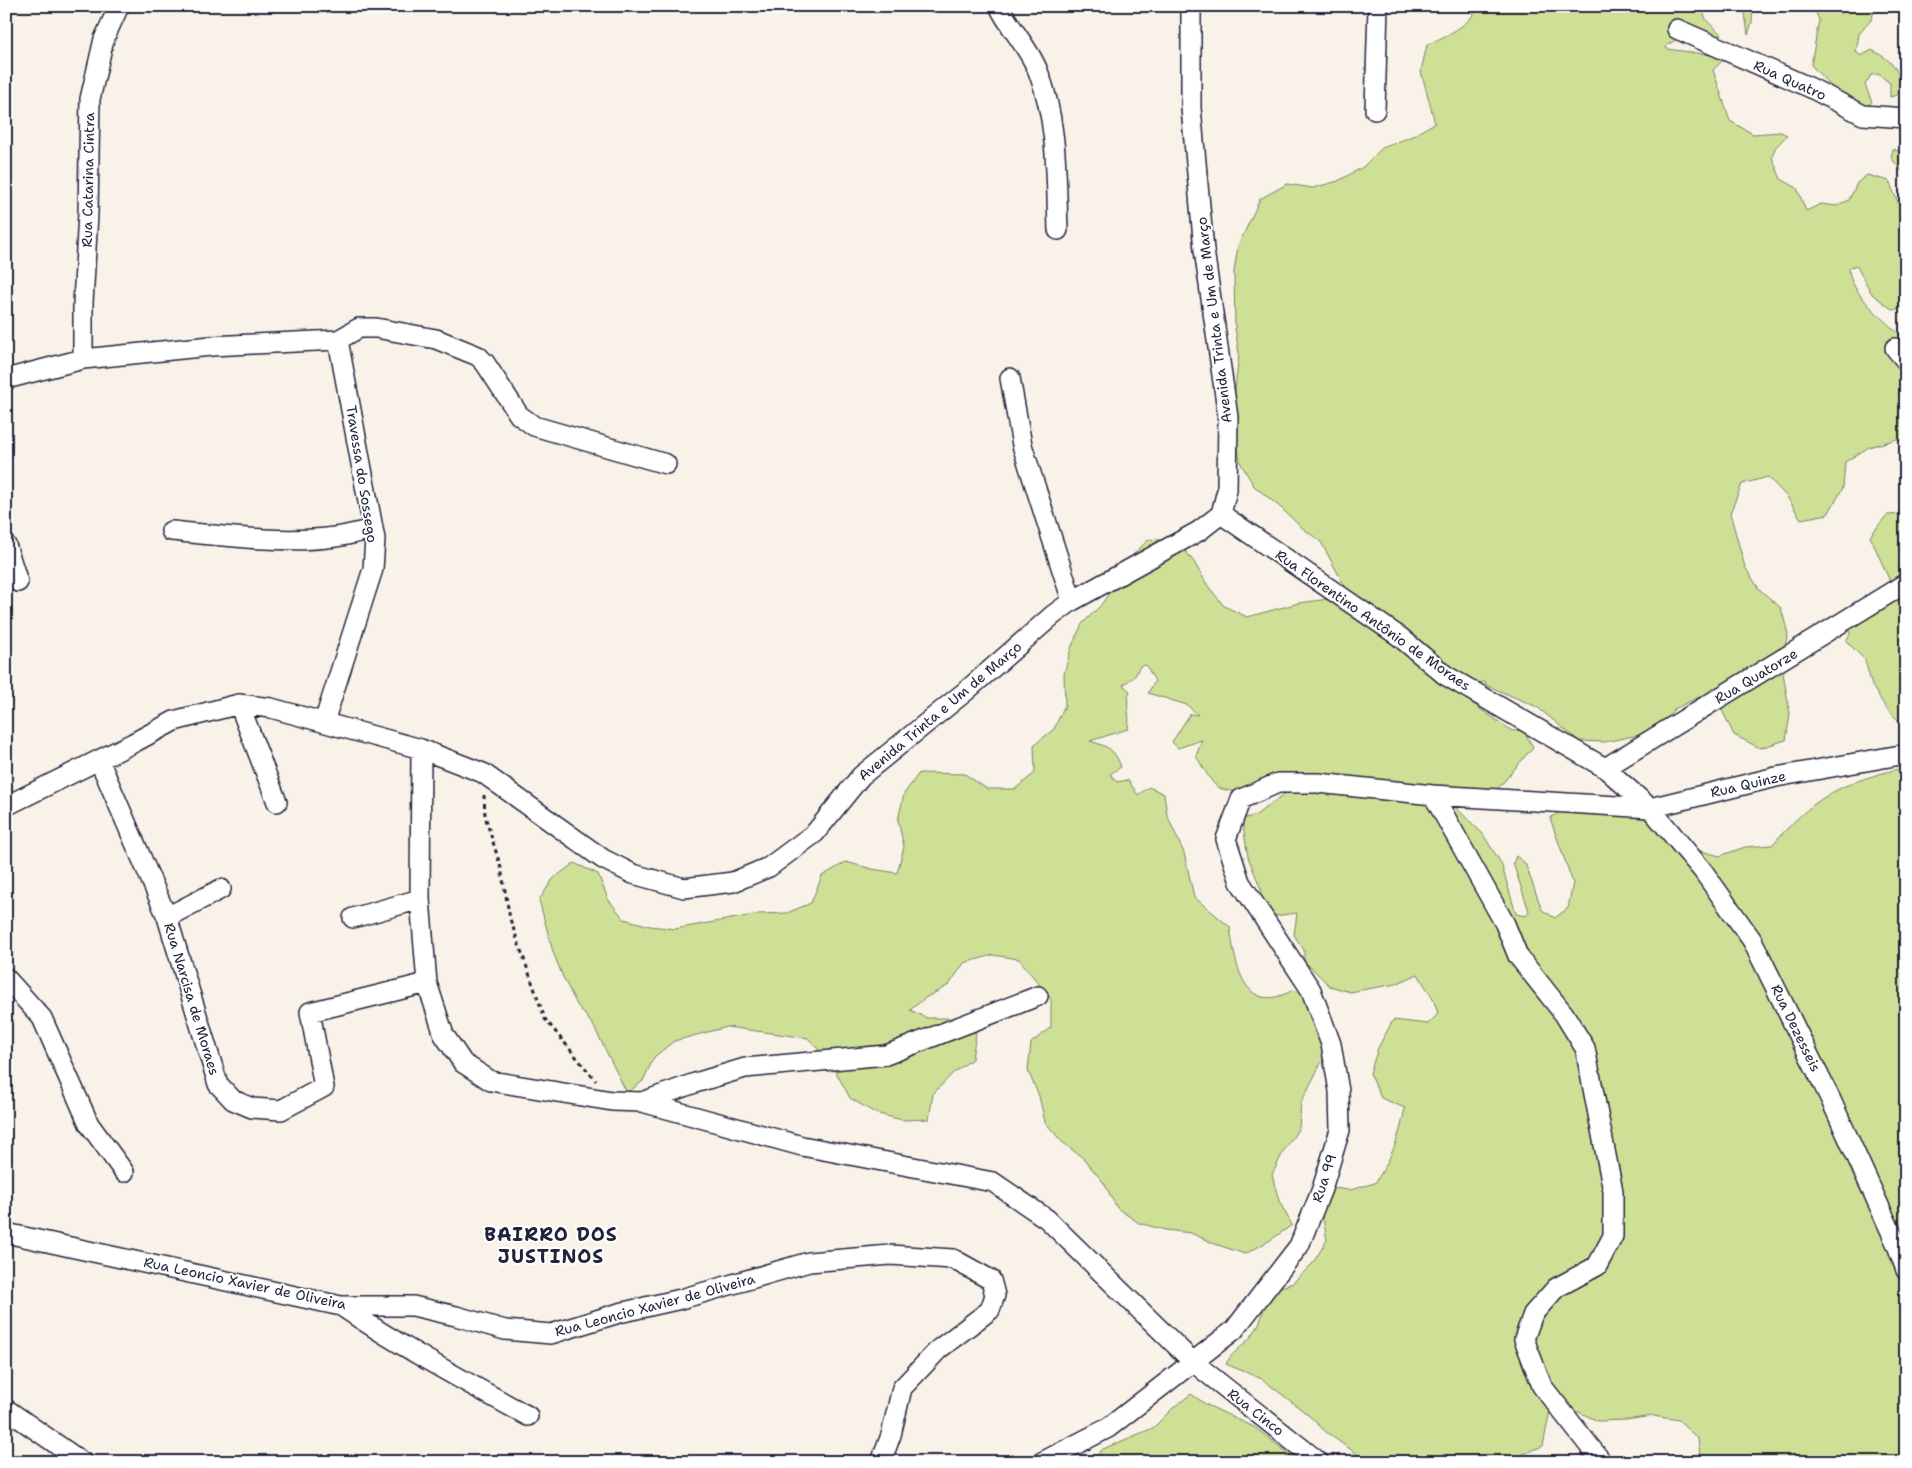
<svg xmlns="http://www.w3.org/2000/svg" width="1912" height="1468" font-family="'Shantell Sans',sans-serif">
  <style>
    .green { fill: #cee095; stroke: #788168 }
    .lines { fill: none; stroke-linecap: round; stroke-linejoin: round }
    .minor-casing { stroke: #22223b; stroke-width: 22 }
    .path { stroke: #22223b; stroke-width: 3; stroke-dasharray: 4 4; stroke-linecap: butt }
    .minor { stroke: #fff; stroke-width: 19 }
    .labels { text-anchor: middle; dominant-baseline: central; stroke-width: 4; stroke-linejoin: round; paint-order: stroke }
    .street-label { font-size: 14px; fill: #22223b; stroke: #fff }
    .district-label { font-size: 19px; font-weight: bold; letter-spacing: 1px; fill: #22223b; stroke: #fff }
  </style>
  <rect width="100%" height="100%" fill="#f8f2e9"/>
  <filter id="ink" filterUnits="userSpaceOnUse"><feTurbulence type="fractalNoise" baseFrequency=".02" numOctaves="2"/><feDisplacementMap in="SourceGraphic" scale="10" xChannelSelector="R" yChannelSelector="G"/><feConvolveMatrix kernelMatrix="1 2 1 2 8 2 1 2 1" color-interpolation-filters="sRGB"/></filter>
  <g filter="url(#ink)">
    <path class="green" d="M1477 6H1700L1707 21 1722 35 1708 40H1676L1666 46 1667 49 1711 55 1724 59 1713 70 1730 121 1753 134 1781 132 1787 135 1775 148 1772 157 1781 179 1797 188 1806 211 1821 204 1836 206 1849 200 1857 183 1867 175 1889 181 1902 212 1906 200V306L1893 310 1872 294 1856 265 1849 268C1848 292 1888 324 1906 340V444L1897 439 1869 447 1845 462 1843 488 1828 514 1801 519 1787 497 1768 477 1742 484 1730 513 1745 567 1759 589 1781 608 1788 634 1781 661 1790 714 1786 740 1760 748 1734 735 1722 710 1699 697 1674 709 1658 731 1605 742 1579 741 1537 707 1486 685 1485 682 1463 684 1469 701 1512 731 1523 730 1533 747 1495 792 1448 800 1482 833 1501 863 1516 914 1526 916 1529 911 1513 863 1516 856 1525 863 1542 910 1555 918 1568 908 1573 883 1550 818 1572 804 1627 801 1693 849 1720 856 1745 847 1772 845C1790 825 1809 805 1833 792 1855 780 1882 773 1906 767V1462H1701L1698 1439 1679 1420 1653 1416 1626 1420 1598 1421 1574 1410 1553 1395 1543 1446 1517 1457 1512 1462H1368L1326 1432 1306 1413 1262 1379 1226 1364C1230 1355 1239 1349 1245 1343 1262 1326 1263 1314 1266 1292L1293 1283 1313 1263 1327 1240 1322 1214 1323 1187 1350 1190 1375 1183C1392 1157 1399 1139 1405 1108L1381 1098 1370 1073 1378 1048 1393 1020 1428 1024 1438 1014 1434 1001 1418 974 1396 984 1350 992 1330 986 1304 961V950L1294 935 1297 913 1259 918 1261 889 1248 857 1242 819 1256 815 1287 792C1272 792 1227 795 1216 786 1208 778 1202 765 1196 756L1202 740 1178 748 1172 742 1190 714 1198 715 1187 705 1148 693 1155 681 1146 665 1140 666 1135 676 1123 685 1130 691C1124 705 1131 714 1128 729L1090 741C1108 747 1114 748 1121 767L1110 774 1117 782 1128 780 1138 795 1149 787 1164 794 1167 815 1184 853 1194 897 1230 927C1235 963 1243 1018 1293 990L1310 998 1324 1057 1301 1103 1299 1128 1283 1152 1272 1175 1279 1201 1292 1225 1269 1241 1245 1254 1215 1244 1191 1233 1165 1230 1139 1223 1117 1208 1104 1183 1083 1158 1062 1142 1045 1122 1039 1096 1028 1071 1031 1043 1051 1027V999L1019 959 993 955 964 963 949 985 925 998 910 1010 927 1018H954L976 1033 972 1059 952 1074 933 1094 929 1119 902 1120 875 1113 850 1098 837 1074 820 1051 808 1038 727 1027 674 1041 654 1057 643 1081 627 1093 593 1025 577 1005 563 977 553 952 539 900 553 879 574 863 598 874 608 899 624 919 650 926 675 929 759 914 787 913 811 903 822 876 846 862 872 869 897 873 904 847 898 820 904 794 919 773 965 774 987 789H1015L1035 773 1034 745 1054 729 1065 705 1064 674 1071 648 1082 624 1101 605 1116 583 1130 558 1149 539 1178 542 1194 562 1208 586 1224 606 1247 617 1299 603 1350 596 1321 542 1300 526 1280 507 1254 486 1240 462 1233 408 1239 354 1235 327 1234 272 1238 246 1260 199 1287 184 1313 188 1338 181 1363 167 1382 148 1410 137 1435 123 1421 71 1427 45C1444 36 1472 26 1477 6Z
      M1744 6H1753L1752 22 1748 35Z
      M1813 6H1876L1871 20 1859 34 1856 52 1861 56 1872 50C1892 61 1904 70 1897 95L1890 97V83L1878 74 1871 75 1865 85 1872 102 1865 108C1844 103 1826 81 1811 65L1819 20Z
      M1893 149 1906 154V176L1891 158Z
      M1906 514V728L1886 708 1872 686 1865 660 1846 641 1850 634 1844 611 1892 586 1870 536 1887 515Z
      M1191 1394 1207 1405 1254 1427 1300 1462H1090L1103 1449 1153 1428 1172 1409Z"/>
    <g class="lines">
      <defs>
        <path id="minor" d="M999 6C1010 29 1029 48 1038 71 1058 122 1056 177 1058 230
          M1677 29 1811 88 1863 115 1906 118
          M1375 110 1378 6
          M1895 348 1906 361
          M83 359V303L88 213 90 99 104 39 119 6
          M1010 378 1022 445 1072 601
          M6 379 83 359 211 346 338 340 359 328H376L436 339 478 356 485 363 519 415 534 426 666 464
          M1221 514 1400 637 1445 675 1605 768 1650 808 1703 871 1752 940 1830 1098 1897 1245 1906 1270
          M171 531C223 536 284 544 335 537 348 535 360 532 373 529
          M6 545 18 582
          M239 704 277 802
          M324 722 373 569 375 539 338 340
          M421 749 420 899 427 983 444 1035 463 1063 491 1081 612 1101 642 1102 802 1146 993 1182 1047 1219 1193 1362 1319 1462
          M99 760 167 917 218 1084 233 1100 252 1108 281 1110 324 1087 310 1012 427 983
          M1605 768 1906 583
          M1433 795 1505 924 1518 956 1564 1014 1585 1048 1613 1191V1236L1597 1266 1556 1288 1533 1314 1524 1339 1542 1386 1602 1462
          M6 806 133 743 174 721 239 704 271 708 421 749 483 773 603 859 633 874 684 888 733 882 769 867 815 833 861 776 966 691 1053 615 1072 601 1199 531 1221 514 1227 490 1228 417 1204 250 1191 108V6
          M167 917 221 889
          M353 918 420 899
          M6 978 42 1018 89 1124 124 1172
          M642 1102 695 1083 745 1068 886 1055 1038 996
          M6 1233 341 1306H413L456 1316 505 1330 551 1334 619 1313 681 1299 809 1262 890 1255 953 1259 991 1280 995 1295 990 1310 939 1349 902 1388 891 1435 881 1462
          M341 1306C401 1347 464 1381 528 1416
          M6 1409 82 1462
          M1042 1462 1108 1428 1234 1330 1299 1246 1322 1189 1340 1130 1339 1091 1331 1044 1311 990 1240 882 1226 839 1241 799 1278 783H1318L1433 795 1650 808 1776 777 1906 754"/>
      </defs>
      <use href="#minor" class="minor-casing"/>
      <path class="path" d="M484 795 485 816 501 868 510 919 545 1019 596 1081"/>
      <use href="#minor" class="minor"/>
    </g>
  </g>
  <g class="labels">
    <g class="street-label">
      <text transform="translate(1790 80) rotate(24)">Rua Quatro</text>
      <text transform="translate(88 180) rotate(-89)">Rua Catarina Cintra</text>
      <text transform="translate(1214 320) rotate(-97)">Avenida Trinta e Um de Março</text>
      <text transform="translate(362 474) rotate(81)">Travessa do Sossego</text>
      <text transform="translate(1373 620) rotate(35)">Rua Florentino Antônio de Moraes</text>
      <text transform="translate(1756 676) rotate(-31)">Rua Quatorze</text>
      <text transform="translate(940 711) rotate(-40)">Avenida Trinta e Um de Março</text>
      <text transform="translate(1748 784) rotate(-13)">Rua Quinze</text>
      <text transform="translate(192 999) rotate(73)">Rua Narcisa de Moraes</text>
      <text transform="translate(1796 1028) rotate(64)">Rua Dezesseis</text>
      <text transform="translate(1324 1178) rotate(-72)">Rua 99</text>
      <text transform="translate(245 1283) rotate(12)">Rua Leoncio Xavier de Oliveira</text>
      <text transform="translate(655 1305) rotate(-15)">Rua Leoncio Xavier de Oliveira</text>
      <text transform="translate(1256 1412) rotate(38)">Rua Cinco</text>
    </g>
    <g class="district-label">
      <text x="551" y="1234">BAIRRO DOS<tspan x="551" dy="22">JUSTINOS</tspan></text>
    </g>
  </g>
  <rect width="1912" height="1468" fill="none" stroke="#fff" stroke-width="25"/>
  <rect x="12" y="12" width="1887" height="1443" fill="none" stroke="#22223b" stroke-width="2" filter="url(#ink)"/>
</svg>
